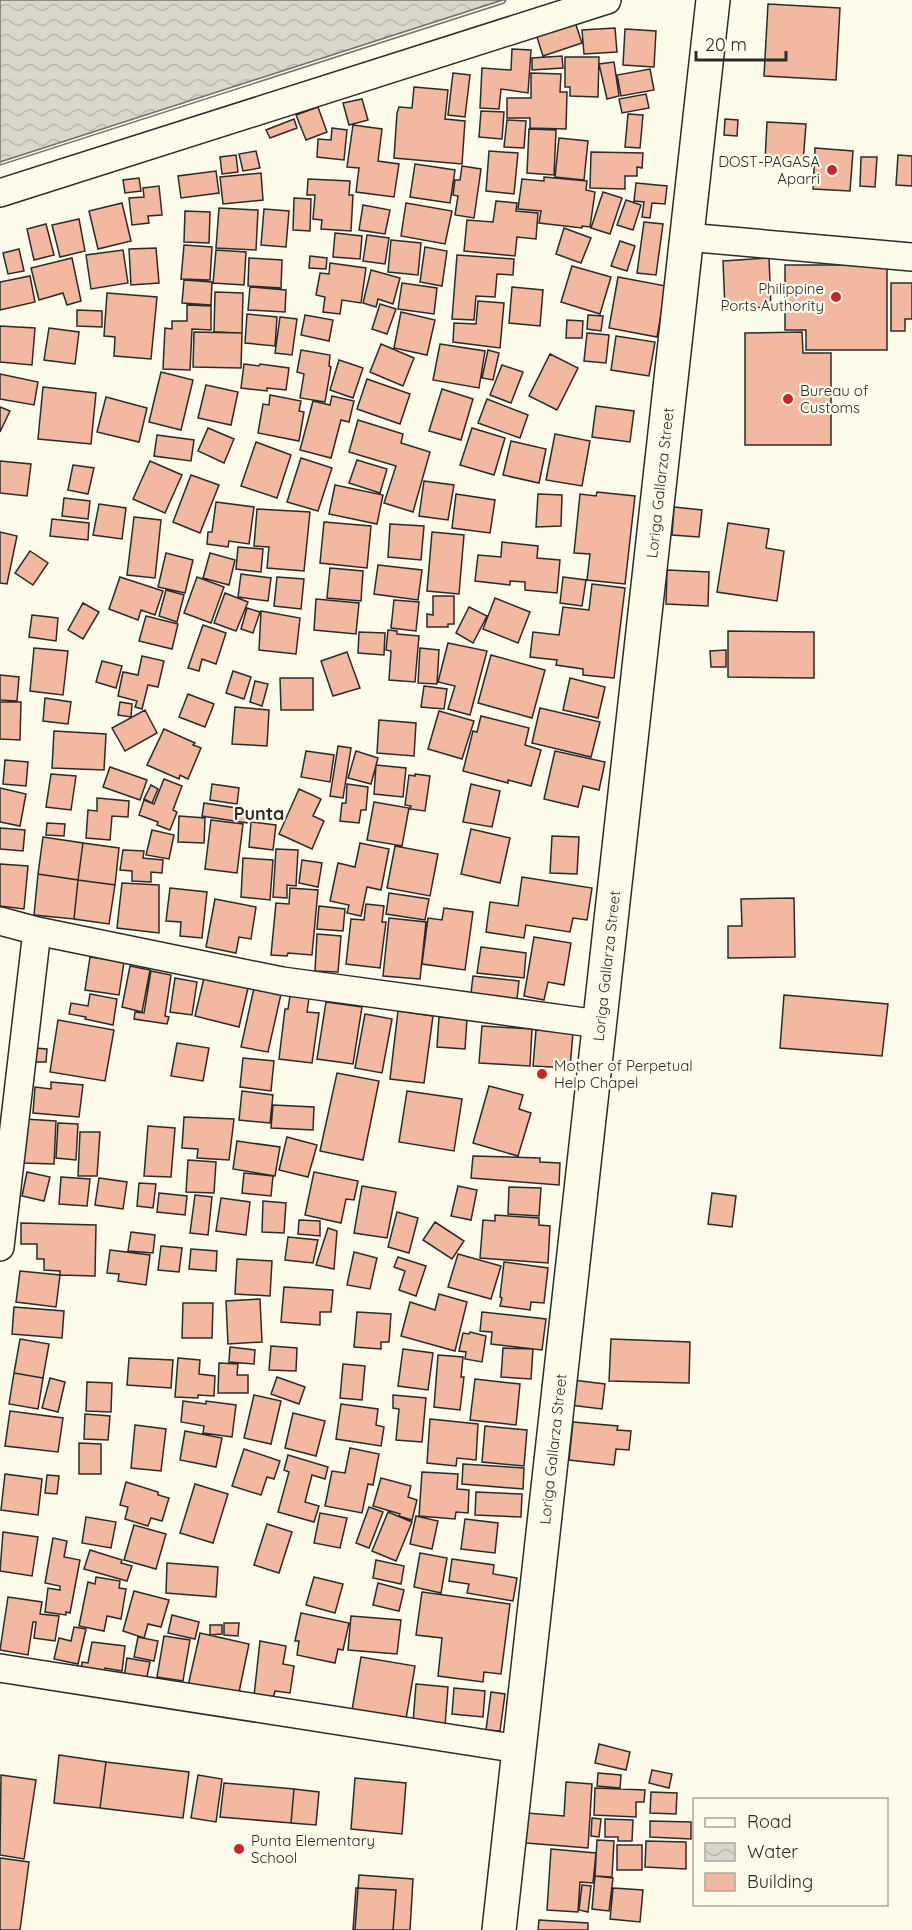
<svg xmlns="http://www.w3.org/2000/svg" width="912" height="1930" font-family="Quicksand,sans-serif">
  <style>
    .water { fill: url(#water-waves); stroke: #74746e; stroke-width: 1.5 }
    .pier { fill: #fdfbea; stroke: #74746e; stroke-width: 1.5 }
    .building { fill: #f2b8a0; stroke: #2b2b2b; stroke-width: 1.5 }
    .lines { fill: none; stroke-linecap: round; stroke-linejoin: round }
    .street-casing { stroke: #2b2b2b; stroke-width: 30 }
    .primary-casing { stroke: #2b2b2b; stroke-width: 36 }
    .street { stroke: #fdfbea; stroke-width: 27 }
    .primary { stroke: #fdfbea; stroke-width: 33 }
    .poi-dot { fill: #c62828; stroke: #fdfbea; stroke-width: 2 }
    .labels { text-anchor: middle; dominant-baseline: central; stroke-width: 4.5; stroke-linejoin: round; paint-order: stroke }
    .poi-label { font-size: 15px; fill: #2b2b2b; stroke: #fdfbea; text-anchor: start }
    .street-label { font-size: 15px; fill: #2b2b2b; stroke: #fdfbea }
    .quarter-label { font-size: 18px; font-weight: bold; fill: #2b2b2b; stroke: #fdfbea }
  </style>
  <defs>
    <pattern id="water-waves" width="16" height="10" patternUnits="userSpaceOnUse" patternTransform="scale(1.5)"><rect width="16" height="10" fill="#d8d7c9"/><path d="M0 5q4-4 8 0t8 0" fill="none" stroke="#bab9ad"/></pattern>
  </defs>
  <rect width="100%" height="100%" fill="#fdfbea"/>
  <path class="water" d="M0 0H503L0 162Z"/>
  <path class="pier" d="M503 0H506L504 3 0 165V162Z"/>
  <path class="building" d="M768 4 840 8 836 80 764 76Z
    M575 22 582 43 543 56 536 34Z
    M615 28 617 52 584 54 582 30Z
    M625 29 656 31 654 67 623 65Z
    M512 49 531 50 528 93 501 89 499 109 480 108 482 68 511 70Z
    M562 56 563 68 532 70V58Z
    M565 57H599L598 97 570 96V87H565Z
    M614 62 619 96 607 99 599 64Z
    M650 69 654 90 621 96 617 75Z
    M453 73 470 75 465 117 448 115Z
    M531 73 561 74 560 92H567L566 129 530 128V118H507V98H531Z
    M414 87 448 90 445 119 465 121 462 164 394 158 397 113 399 107 412 108Z
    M646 94 649 108 622 113 619 99Z
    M362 99 368 120 349 125 343 103Z
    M318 107 327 132 306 140 296 115Z
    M481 111 504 112 502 139 479 137Z
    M628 114 643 115 640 148 625 147Z
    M294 119 297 128 270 138 266 130Z
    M725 119 738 120 737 136 724 135Z
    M507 120 526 121 524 148 504 147Z
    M767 122 806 124 803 163 765 161Z
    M353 125 382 129 378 161 399 164 394 197 356 192 359 168 347 167Z
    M332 128 347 130 344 160 317 157 318 139 331 140Z
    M529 129 556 130 554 175 527 173Z
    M559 138 588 141 584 180 555 177Z
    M815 148 853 151 850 191 813 189Z
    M256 151 260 168 243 171 239 154Z
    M489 151 518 153 514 194 486 191Z
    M591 152 643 153 642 168 637 167V176H625V189L590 188Z
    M236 155 238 172 222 174 220 157Z
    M898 155 912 156V186L896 185Z
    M861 157H877L875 187 860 186Z
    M415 164 455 170 450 203 410 197Z
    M462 166 481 169 474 218 455 215 458 196 453 195 455 180H460Z
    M216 171 219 193 181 198 178 176Z
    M261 173 263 200 223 204 220 177Z
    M544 177 587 181 586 190 595 192 590 227 582 226V228L539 223 541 211 518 209 522 179 544 181Z
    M139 178 141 191 125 193 123 180Z
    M308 179 350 181 349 195H353L351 231 321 229 322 220 313 219 315 195H307Z
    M636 183 667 186 665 204 652 203 650 218 642 217 644 202 634 201Z
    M159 186 162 215 148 216 149 223 132 225 129 198 144 197 143 188Z
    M603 192 622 198 610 234 591 228Z
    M294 198 311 199 310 231 293 230Z
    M626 200 641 205 633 230 617 225Z
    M496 201 517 203 516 211 538 213 536 239 517 237 515 256 464 251 467 220 493 222Z
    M122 203 131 241 98 249 89 211Z
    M406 203 452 211 445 244 401 236Z
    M363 205 390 210 385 234 359 230Z
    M219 208 258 210 256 250 216 248Z
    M264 209 289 211 286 247 261 245Z
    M185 211 210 212 209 243 184 242Z
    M79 219 85 251 60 257 52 225Z
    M644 222 663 224 656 275 637 273Z
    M46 224 54 255 34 260 27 229Z
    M564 228 591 238 581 263 556 254Z
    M335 233 362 236 360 259 333 257Z
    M367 235 389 238 385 264 363 261Z
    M391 240 421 243 418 275 388 272Z
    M620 241 635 246 627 271 611 266Z
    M184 245 212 247 210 280 181 279Z
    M425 247 447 251 442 286 420 282Z
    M156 248 159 283 131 285 129 249Z
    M19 249 24 271 8 274 3 253Z
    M123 250 128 283 91 289 86 255Z
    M216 250 246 252 244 285 213 283Z
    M457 255 514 259 513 275 497 274 495 297 476 296 474 320 452 319Z
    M310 256 327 258 326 269 309 268Z
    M72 258 81 301 67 305 63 293 39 300 31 268Z
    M249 258 282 260 281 288 248 286Z
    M769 258 771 307 725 309 723 261Z
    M330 263 366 268 361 303 342 300 340 314 323 312 325 297 316 295 320 273 329 274Z
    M785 265H887V350H806V330H785Z
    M572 266 611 277 600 314 561 302Z
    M371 270 400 278 393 304 378 299 376 307 363 303Z
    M30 276 35 302 0 310V282Z
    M618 277 666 286 657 337 609 328Z
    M184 280 212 282 211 305 182 303Z
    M402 283 437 288 434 314 398 309Z
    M891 283H912V319H905V331H891Z
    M250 287 286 290 285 312 248 310Z
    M512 287 543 290 540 326 509 323Z
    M215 292 243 293 242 333 214 332Z
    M107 293 157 297 151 359 114 356 115 337 104 336Z
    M478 301 504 303 500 348 453 342 454 323 476 324Z
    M380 304 396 309 387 334 372 329Z
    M187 305 211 306V330L192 329 190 370 163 369 165 328 172 329V321H187Z
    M77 310 102 311V327L77 326Z
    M401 312 435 320 427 355 394 348Z
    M247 314 277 317 275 346 245 343Z
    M305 315 333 320 329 341 301 335Z
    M588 315 603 316 601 331 587 329Z
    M280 317 297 319 292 355 275 353Z
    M567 320 583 321 582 338H566Z
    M0 326 35 328 32 365 0 362Z
    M49 328 79 332 75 364 44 360Z
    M194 332 242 333 241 368 193 367Z
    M802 332 803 353H831V445H745V333Z
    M587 333 609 335 606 363 584 361Z
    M616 336 655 342 649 376 611 370Z
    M381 344 414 358 403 386 370 372Z
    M440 344 485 351 479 388 433 380Z
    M301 350 330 355 329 366 331 367 325 402 300 398 304 374 297 372Z
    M488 350 499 353 493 380 482 378Z
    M550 354 578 368 557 410 529 396Z
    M339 360 363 368 353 398 330 390Z
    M244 364 259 366 260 364 289 368 286 390 267 388V391L241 388Z
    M502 365 523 372 511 403 490 395Z
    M161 372 193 380 181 430 149 422Z
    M0 374 38 382 34 405 0 399Z
    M367 379 410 394 400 424 357 409Z
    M206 385 238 392 231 425 198 418Z
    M43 387 96 393 91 444 38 439Z
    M442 389 473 399 461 440 429 431Z
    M270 395 301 401 299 411 304 412 299 441 258 433 263 404 269 405Z
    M332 396 354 401 349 422 341 420 331 458 300 450 313 401 330 405Z
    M106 397 147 408 139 442 97 432Z
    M487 399 528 415 520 438 478 423Z
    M596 406 634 411 630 442 592 437Z
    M0 407 10 411 0 432Z
    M358 420 403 434 401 443 430 452 413 512 384 503 396 466 349 452Z
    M208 428 234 439 224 463 198 451Z
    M472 428 505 438 494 475 460 465Z
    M555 434 590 441 582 486 546 480Z
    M157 435 194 440 191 461 154 456Z
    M511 441 546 449 539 483 503 475Z
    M256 442 291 455 277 498 241 486Z
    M301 458 332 468 318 511 287 502Z
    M357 460 387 469 380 493 349 483Z
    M0 461 31 464 27 496 0 493Z
    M150 461 182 475 165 513 133 499Z
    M73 465 94 468 88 494 68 490Z
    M191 475 219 485 200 533 173 522Z
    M424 481 454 485 448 520 419 516Z
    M335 485 383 495 377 524 329 514Z
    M597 492 635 496 625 584 587 580 590 554 574 553 580 494 596 496Z
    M456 494 495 500 490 533 452 528Z
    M538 494 562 495 561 526 536 527Z
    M64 498 90 501 88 519 62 516Z
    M216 502 254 507 249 544 229 541 228 547 207 544 208 532H212Z
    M99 504 126 508 122 539 93 535Z
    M674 507 702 510 699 537 672 535Z
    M257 509 310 512 304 571 267 568 269 547 254 546Z
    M134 517 161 520 155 578 127 575Z
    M52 519 89 523 88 540 50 536Z
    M324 522 371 526 367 568 320 563Z
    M728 523 769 529 766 548 784 551 777 601 717 592Z
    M390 524 424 526 421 560 388 557Z
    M0 532 17 536 7 584 0 583Z
    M432 532 464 535 459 594 427 591Z
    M502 542 538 546 537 558 560 560 557 593 525 590V582L510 581V585L475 581 478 555 501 557Z
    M238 547 263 549 261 572 236 569Z
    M30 551 48 563 33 585 15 573Z
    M166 553 193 560 185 593 158 587Z
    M210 553 235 560 229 585 203 578Z
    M378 565 422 570 418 600 374 594Z
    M330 568 363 571 361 601 327 598Z
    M667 570 709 572 708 606 666 604Z
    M241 574 271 578 268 601 238 597Z
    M120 577 163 591 155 615 141 610 138 620 109 609Z
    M197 577 224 587 211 623 184 613Z
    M277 577 304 579 301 609 274 606Z
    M563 577 586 580 582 606 560 603Z
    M592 584 625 588 614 678 583 675V669L556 665 557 660 530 657 533 632 559 635 563 607 589 610Z
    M166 590 184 595 177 622 159 616Z
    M225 593 248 602 236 631 214 623Z
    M433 596H454V624H448V627H427V614L433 615Z
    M495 598 530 612 518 643 483 629Z
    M316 599 359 603 356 634 314 630Z
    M394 600 419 602 416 631 391 628Z
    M83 603 99 612 83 639 68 630Z
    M469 607 487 616 473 643 456 633Z
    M247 608 260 612 253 633 241 629Z
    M261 611 300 618 296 654 259 650Z
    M32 615 58 618 56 641 29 637Z
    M146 616 178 624 172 649 139 641Z
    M203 625 226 633 216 664 202 659 199 671 188 668Z
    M388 630 397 631V634L419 636 415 682 389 680 391 651 386 650Z
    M728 631 814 632V678L728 677Z
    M359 632 385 633 384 655 358 653Z
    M448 643 487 651 470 715 448 709 455 686 438 682Z
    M34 648 68 651 63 695 30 691Z
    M420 648 439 650 437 684 418 683Z
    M726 650V667H711L710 651Z
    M347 652 360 688 333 696 321 661Z
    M491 655 545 670 532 718 478 703Z
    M142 656 164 661 158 687 148 685 142 709 135 707 137 701 118 696 123 672 138 675Z
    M102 661 122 666 116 688 96 682Z
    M233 671 251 677 244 699 226 693Z
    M0 675 19 677 17 701 0 700Z
    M280 678H313V710H281Z
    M570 678 605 687 598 718 563 710Z
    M255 681 268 684 262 706 250 702Z
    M424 686 447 689 444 709 421 707Z
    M188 694 214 704 205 727 179 717Z
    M45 698 71 702 68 724 43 721Z
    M0 702H21L20 740 0 739Z
    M120 702 132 704 131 717 118 715Z
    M235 707 269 710 267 746 232 744Z
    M540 708 600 722 591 757 532 743Z
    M145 710 157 733 125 751 112 728Z
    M439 711 474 721 462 759 428 749Z
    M481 716 529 728 525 745 541 750 531 786 508 780V783L463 771 473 731 477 732Z
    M379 720 416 723 414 756 377 753Z
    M164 729 195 743 193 745 201 748 188 779 180 775 179 779 147 765Z
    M54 731 106 734 104 770 52 768Z
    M338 746 351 748 343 798 330 796Z
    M306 751 334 755 330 782 301 777Z
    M356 751 378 758 371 784 348 778Z
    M555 751 605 762 599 790 583 786 578 807 544 799Z
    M5 760 28 762 26 786 3 784Z
    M376 765 406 768 403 797 374 794Z
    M110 767 147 780 140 800 103 787Z
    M51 774 76 776 71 810 46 807Z
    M415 774 430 776 425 811 410 809 411 806 405 805 409 775 415 776Z
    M164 779 182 786 173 810 177 812 170 830 157 825 158 822 139 815 144 800 154 804Z
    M212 784 239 788 237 804 210 800Z
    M347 784 368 787 366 810H361L359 823 340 821 342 803H346Z
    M471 784 500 791 492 827 463 822Z
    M151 785 158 789 152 803 144 799Z
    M0 788 26 794 20 826 0 822Z
    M299 789 321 799 313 816 324 821 312 849 279 834Z
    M97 798 129 801 128 817 112 816 110 840 86 838 88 810 97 811Z
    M374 802 409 808 402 846 367 840Z
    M204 803 249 810 247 823 202 816Z
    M179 816 205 818 204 843 178 842Z
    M211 820 243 824 237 873 205 869Z
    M251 822 276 825 273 850 249 847Z
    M47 823 65 824 64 836 46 835Z
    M0 828 25 830 23 851 0 849Z
    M471 829 510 838 500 883 461 874Z
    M152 830 174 835 169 859 146 855Z
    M552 836 579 837 577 874 550 873Z
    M43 837 83 843 78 880 38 874Z
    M83 843 119 848 115 885 78 880Z
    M360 843 389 849 381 890 367 887 361 916 347 913 349 905 330 901 338 863 355 867Z
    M395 846 438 854 430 896 387 888Z
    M276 849 298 850 296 886 287 885V898L273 897Z
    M123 850 144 851 143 858 163 860 162 873 151 872V882L132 881V871L120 870Z
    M243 858 273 860 270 900 241 897Z
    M302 860 322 863 318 887 299 883Z
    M0 864 28 866 24 909 0 906Z
    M38 874 78 880 74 919 34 915Z
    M522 877 592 888 587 920 573 918 570 932 526 925 524 938 486 932 490 902 518 906Z
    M78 880 115 885 109 924 74 919Z
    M122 883 159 885V933L117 928Z
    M170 888 207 892 202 938 180 936 181 922 166 921Z
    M290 888 318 890 312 955 288 953 287 956 271 955 276 903 289 904Z
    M389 893 429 899 425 920 386 914Z
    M794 898 795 957 728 958V926H742L741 899Z
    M215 899 256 907 251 939 239 937 236 953 206 947Z
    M366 904 384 906 382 922H386L380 968 346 964 351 919 364 920Z
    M319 906 345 909 343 931 317 929Z
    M444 908 473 912 465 970 422 964 428 918 442 920Z
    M389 918 426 922 420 979 383 976Z
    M317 934 341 936 338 972 315 971Z
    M534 937 571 943 564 985 548 982 544 1000 524 996Z
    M481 947 526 953 524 978 477 973Z
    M90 957 124 962 119 995 85 990Z
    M130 966 150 970 142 1012 122 1007Z
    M151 971 171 975 165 1016 169 1017 167 1024 134 1019 135 1012 144 1013Z
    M473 976 519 981 517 999 471 993Z
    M175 978 197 982 192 1015 170 1012Z
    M204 978 248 988 239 1027 195 1016Z
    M254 988 281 994 268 1052 241 1047Z
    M90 994 117 999 113 1025 85 1019 86 1017 69 1014 71 1003 88 1006Z
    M784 995 888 1004 882 1056 780 1048Z
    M290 996 309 998 307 1012 319 1013 312 1063 279 1059 285 1009H288Z
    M326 1002 362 1007 353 1064 317 1059Z
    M398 1011 433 1016 424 1083 390 1079Z
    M365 1014 392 1019 382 1073 355 1068Z
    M439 1017 467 1019 465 1049 437 1047Z
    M58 1020 114 1030 105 1081 50 1072Z
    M482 1026 532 1029 530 1066 479 1063Z
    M536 1030 573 1032 570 1068 533 1066Z
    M177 1043 209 1048 203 1081 171 1076Z
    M34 1048 47 1049 46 1062H33Z
    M243 1058 274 1061 271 1091 240 1087Z
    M337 1073 379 1081 363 1160 320 1151Z
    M51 1082 83 1085 79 1117 33 1113 35 1087 51 1089Z
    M489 1086 523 1095 519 1109 531 1113 518 1156 473 1143Z
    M242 1091 273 1095 270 1123 239 1120Z
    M407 1091 462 1099 454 1151 399 1142Z
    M273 1105 314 1107 313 1130 271 1128Z
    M184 1117 234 1119 229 1160 197 1158 198 1149 182 1148Z
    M24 1119 56 1121 54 1164 22 1163Z
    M58 1123 78 1124 76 1160 56 1158Z
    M148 1126 175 1128 171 1177 144 1176Z
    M80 1132H100L97 1176H78Z
    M287 1137 317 1145 308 1177 279 1170Z
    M237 1141 280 1147 275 1176 233 1169Z
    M473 1156 540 1158V1162L560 1163 559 1185 471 1178Z
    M188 1160 216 1162 214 1193 186 1192Z
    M27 1172 50 1177 44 1201 22 1196Z
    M314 1172 358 1181 354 1200 346 1199 341 1223 305 1215Z
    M244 1173 273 1176 271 1196 242 1193Z
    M61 1177 90 1179 87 1206 59 1204Z
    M99 1178 127 1182 123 1209 95 1205Z
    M139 1183 156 1184 153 1208 137 1206Z
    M362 1186 396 1192 387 1238 354 1233Z
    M458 1186 477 1190 471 1220 451 1216Z
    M509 1187 541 1188 539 1216 508 1214Z
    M159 1193 187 1196 185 1215 157 1212Z
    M712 1193 736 1196 732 1227 708 1224Z
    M195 1195 212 1197 208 1235 190 1233Z
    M221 1198 250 1202 246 1235 216 1231Z
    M263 1201 286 1203 284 1233 262 1232Z
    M397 1212 418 1218 409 1253 388 1247Z
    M495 1215 539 1218V1225L550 1226 548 1263 480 1258 483 1220 495 1221Z
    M299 1220 320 1221V1236L298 1234Z
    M435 1222 464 1241 452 1259 423 1240Z
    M21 1223 96 1225 95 1276 60 1275V1271L44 1270V1259H37V1244H21Z
    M328 1228 337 1231 334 1269 316 1265Z
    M131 1232 155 1235 153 1253 128 1251Z
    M288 1237 318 1240 313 1263 285 1260Z
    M161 1246 182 1248 179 1272 158 1270Z
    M191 1249 217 1251 216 1271 189 1269Z
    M110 1250 150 1255 146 1285 118 1281 119 1274 107 1273Z
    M354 1252 377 1258 370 1289 347 1285Z
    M458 1254 501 1266 491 1299 448 1287Z
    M398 1257 426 1266 416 1296 399 1290 405 1271 394 1267Z
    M237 1259 272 1261 270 1296 235 1294Z
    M504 1262 548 1268 544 1303 531 1302 530 1310 500 1306 502 1298 500 1297Z
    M20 1271 60 1275 56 1307 16 1302Z
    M284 1287 333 1290 331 1312H320V1325L281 1322Z
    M439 1294 467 1302 455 1351 401 1336 410 1302 435 1310Z
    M260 1299 262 1342 228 1344 226 1301Z
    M183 1303H213L212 1338H182Z
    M14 1307 64 1311 62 1338 12 1334Z
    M357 1312 391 1314 389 1342H381V1349L354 1347Z
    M482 1312 546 1319 542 1350 491 1344 492 1332 480 1331Z
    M470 1332 486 1336 482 1362 465 1359 466 1352 459 1351 463 1333 469 1334Z
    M20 1339 49 1344 43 1378 14 1373Z
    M611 1339 690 1342 689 1383 609 1381Z
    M271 1346 297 1348 296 1371 269 1370Z
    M230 1347 255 1350 254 1364 229 1362Z
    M503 1348 533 1349 531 1379 501 1377Z
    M403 1349 433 1353 428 1390 398 1386Z
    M438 1355 463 1357 461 1377H464L460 1410 434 1407Z
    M129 1358 173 1360 171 1388 127 1385Z
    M178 1358 200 1360 199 1374 215 1376 214 1396 198 1395V1398L175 1397Z
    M219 1363 238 1364 237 1375H248V1393H218Z
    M343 1364 365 1366 362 1400 340 1398Z
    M14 1373 43 1378 38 1409 9 1404Z
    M277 1377 305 1387 299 1404 271 1394Z
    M50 1378 65 1382 58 1412 42 1408Z
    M475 1379 520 1384 516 1425 470 1420Z
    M573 1380 605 1384 602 1409 570 1405Z
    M87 1382 112 1383 111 1412 86 1411Z
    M254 1395 281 1401 271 1444 244 1438Z
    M393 1395 426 1398 422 1442 396 1440 399 1409 393 1408Z
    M183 1401 206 1404V1401L236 1405 232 1437 203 1433 204 1426 181 1422Z
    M341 1404 378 1409 376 1425 384 1427 381 1446 336 1439Z
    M10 1411 63 1418 58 1452 5 1446Z
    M293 1413 325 1421 316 1456 285 1448Z
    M85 1414 110 1416 108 1440 84 1439Z
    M430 1419 478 1424 476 1460 457 1458 456 1466 427 1463Z
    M573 1422 618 1426 617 1430 631 1431 629 1450 616 1449 614 1465 569 1460Z
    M135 1425 166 1429 161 1471 131 1468Z
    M485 1426 527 1430 524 1466 482 1462Z
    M185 1431 222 1438 216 1467 180 1460Z
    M79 1443 101 1444V1474H79Z
    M350 1448 379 1454 373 1485 368 1484 362 1513 325 1506 332 1471 345 1473Z
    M244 1449 280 1461 274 1479 267 1477 261 1495 232 1486Z
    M288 1455 328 1467 325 1479 312 1475 305 1502 319 1506 314 1522 278 1512 289 1472 284 1470Z
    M463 1464 524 1468 523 1489 462 1484Z
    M422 1472 458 1474 457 1489 469 1490 468 1513 456 1512 455 1519 419 1516Z
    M5 1474 42 1479 38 1515 1 1510Z
    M47 1475 59 1476 57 1494 45 1493Z
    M381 1478 411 1486 408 1497 417 1500 412 1520 399 1516 400 1514 373 1506Z
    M126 1482 158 1492V1495L169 1498 162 1521 151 1518 148 1526 125 1519 128 1507 120 1505Z
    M195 1484 228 1494 213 1543 180 1533Z
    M476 1492 522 1494 521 1517 475 1515Z
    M369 1507 383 1512 369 1548 356 1543Z
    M388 1512 412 1522 396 1561 372 1551Z
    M320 1513 347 1518 340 1548 314 1543Z
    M416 1516 438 1521 432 1549 410 1544Z
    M86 1517 116 1522 111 1548 82 1543Z
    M465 1519 498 1523 495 1553 461 1549Z
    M267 1524 292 1532 279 1573 254 1565Z
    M134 1525 166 1534 156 1569 124 1560Z
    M3 1532 38 1537 32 1576 0 1571Z
    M53 1538 67 1541 64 1557 80 1560 70 1613 66 1612V1615L45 1612 48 1588 60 1590V1586L45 1583Z
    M90 1550 122 1560 121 1563 132 1566 127 1581 84 1569Z
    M420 1553 447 1558 441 1593 414 1587Z
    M452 1559 494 1565 493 1574 517 1578 513 1601 467 1593 469 1584 449 1581Z
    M376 1560 404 1566 401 1584 373 1578Z
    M167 1563 218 1567 216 1597 166 1593Z
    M96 1577 120 1581 119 1588 126 1589 121 1619 107 1616 104 1631 79 1626 88 1582 95 1584Z
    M314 1577 343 1584 335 1613 306 1605Z
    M378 1583 404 1590 399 1611 373 1605Z
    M134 1591 169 1600 161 1627 148 1624 144 1638 123 1631Z
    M422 1592 510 1604 501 1674 484 1672 483 1682 438 1676 442 1638 416 1635Z
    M8 1597 42 1602 40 1614 59 1616 55 1641 34 1638 36 1622H33L28 1655 0 1650Z
    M301 1613 349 1623 343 1650 338 1649 335 1663 297 1655 299 1641H295Z
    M172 1615 199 1622 195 1639 168 1633Z
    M351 1616 401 1620 397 1654 348 1650Z
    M224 1623H239L238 1636 224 1635Z
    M210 1625H222V1634L210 1635Z
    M74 1627 86 1629 78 1664 54 1659 59 1638 71 1641Z
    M200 1633 249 1644 238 1697 188 1686Z
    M164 1636 190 1640 183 1681 157 1677Z
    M138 1637 158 1641 154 1661 134 1657Z
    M260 1641 286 1646 283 1664 294 1666 290 1693 275 1691 273 1699 254 1696Z
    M92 1642 125 1646 122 1671 105 1668 103 1679 81 1675 82 1662 88 1663Z
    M361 1657 415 1666 406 1719 352 1710Z
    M127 1658 150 1662 146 1682 124 1678Z
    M416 1684 448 1687 445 1726 413 1723Z
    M454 1688 485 1691 483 1717 452 1714Z
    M491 1692 505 1694 500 1731 486 1730Z
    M599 1744 630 1752 626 1770 595 1763Z
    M59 1755 106 1762 100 1808 54 1803Z
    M106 1762 189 1772 183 1818 100 1808Z
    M652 1770 672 1774 669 1788 649 1783Z
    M598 1773 621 1775 620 1788 597 1786Z
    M1 1775 36 1780 24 1859 0 1855Z
    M198 1775 222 1779 216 1822 191 1818Z
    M355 1778 406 1783 402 1834 351 1829Z
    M566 1782 592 1784 588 1848 526 1843 527 1813 564 1816Z
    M224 1783 294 1789 291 1823 220 1817Z
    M595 1788 645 1790 644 1802H636V1817L594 1815Z
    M294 1789 319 1792 316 1825 291 1823Z
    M651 1792 677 1793 676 1814 650 1813Z
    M592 1818 601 1819 599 1837 591 1836Z
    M605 1819 633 1820 632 1841H618V1837H605Z
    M650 1821 691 1822V1839L650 1837Z
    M597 1840 614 1841 612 1877 595 1876Z
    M646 1841 686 1842V1869L645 1867Z
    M617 1845H642V1870H617Z
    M551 1849 596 1853 593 1883 580 1882 578 1912 547 1910Z
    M0 1858 29 1862 20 1930H0Z
    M359 1875 413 1879 410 1930H355Z
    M595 1876 613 1878 609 1911 592 1909Z
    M582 1885 591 1886 588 1912 579 1910Z
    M356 1888 396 1890 393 1930H353Z
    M613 1888 643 1890 640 1922 610 1919Z
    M539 1920 588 1923V1930H538Z"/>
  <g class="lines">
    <defs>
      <path id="street" d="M0 193 607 0
        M686 237 912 257
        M0 921 37 931 282 981 599 1024
        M0 1247 37 931
        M0 1668 519 1749"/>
      <g id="primary">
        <path id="s1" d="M499 1930 713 0"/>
      </g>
    </defs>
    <use href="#street" class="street-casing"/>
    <use href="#primary" class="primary-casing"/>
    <use href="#street" class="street"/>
    <use href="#primary" class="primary"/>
  </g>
  <g class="poi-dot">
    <circle cx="832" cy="170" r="6"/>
    <circle cx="836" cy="297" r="6"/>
    <circle cx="788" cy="399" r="6"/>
    <circle cx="542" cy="1074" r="6"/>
    <circle cx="239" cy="1849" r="6"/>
  </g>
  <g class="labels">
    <g class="poi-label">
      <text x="820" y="161" text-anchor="end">DOST-PAGASA<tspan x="820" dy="17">Aparri</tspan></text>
      <text x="824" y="288" text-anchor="end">Philippine<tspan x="824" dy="17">Ports Authority</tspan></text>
      <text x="800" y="390">Bureau of<tspan x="800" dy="17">Customs</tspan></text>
      <text x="554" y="1065">Mother of Perpetual<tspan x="554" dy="17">Help Chapel</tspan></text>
      <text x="251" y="1840">Punta Elementary<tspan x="251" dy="17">School</tspan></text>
    </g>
    <g class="street-label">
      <text stroke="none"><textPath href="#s1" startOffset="1456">Loriga Gallarza Street</textPath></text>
      <text stroke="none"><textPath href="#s1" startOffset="970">Loriga Gallarza Street</textPath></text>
      <text stroke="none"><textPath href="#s1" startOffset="484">Loriga Gallarza Street</textPath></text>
    </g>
    <g class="quarter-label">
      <text x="259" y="813">Punta</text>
    </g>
  </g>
  <rect x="693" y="1798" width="195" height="108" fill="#fdfbea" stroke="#a9a89e" stroke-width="1.5"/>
  <rect x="705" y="1818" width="30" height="9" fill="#fdfbea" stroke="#a9a89e" stroke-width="1.5"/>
  <text x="747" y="1828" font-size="18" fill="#2b2b2b">Road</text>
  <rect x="705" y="1843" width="30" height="18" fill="url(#water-waves)" stroke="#a9a89e" stroke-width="1.5"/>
  <text x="747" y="1858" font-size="18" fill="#2b2b2b">Water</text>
  <rect x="705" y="1873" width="30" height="18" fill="#f2b8a0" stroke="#a9a89e" stroke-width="1.5"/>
  <text x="747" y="1888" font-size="18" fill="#2b2b2b">Building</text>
  <path d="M696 51v9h90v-9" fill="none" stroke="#2b2b2b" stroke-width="3"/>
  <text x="705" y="51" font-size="18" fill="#2b2b2b" stroke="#fdfbea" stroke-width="4.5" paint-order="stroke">20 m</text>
</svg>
